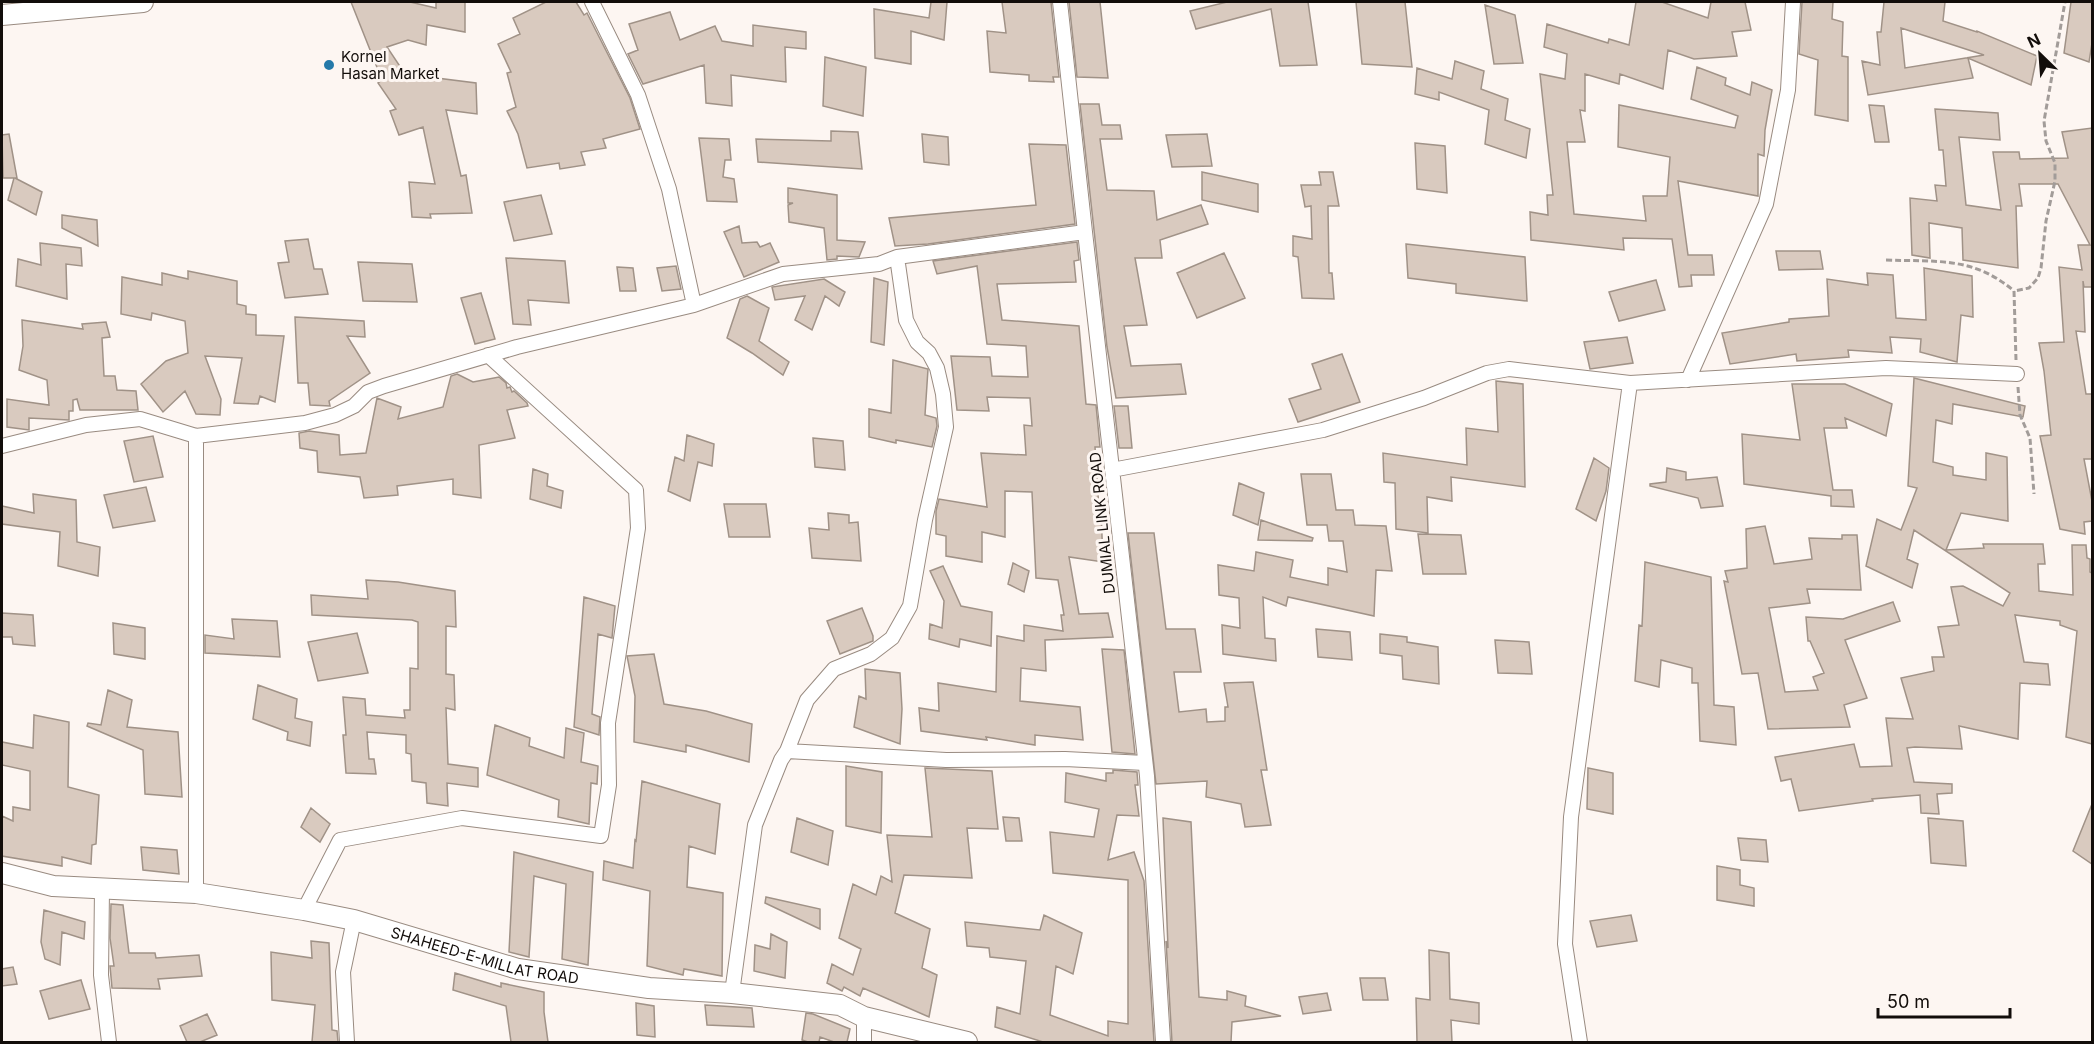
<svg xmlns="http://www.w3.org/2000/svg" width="2094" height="1044" font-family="Inter,sans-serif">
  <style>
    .building { fill: #d9cabf; stroke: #a09287; stroke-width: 1.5; fill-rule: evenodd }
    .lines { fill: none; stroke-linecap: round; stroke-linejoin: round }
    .street-casing { stroke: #998b81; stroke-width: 16 }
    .secondary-casing { stroke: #998b81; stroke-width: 22 }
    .path { stroke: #a29c99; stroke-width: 3; stroke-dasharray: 6 3; stroke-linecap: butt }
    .street { stroke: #fff; stroke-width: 14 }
    .secondary { stroke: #fff; stroke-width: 20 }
    .poi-dot { fill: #2479a9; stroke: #fdf6f2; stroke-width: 2 }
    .labels { text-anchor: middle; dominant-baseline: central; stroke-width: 6; stroke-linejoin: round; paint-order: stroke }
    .poi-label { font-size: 15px; fill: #120d0a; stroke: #fdf6f2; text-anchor: start }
    .street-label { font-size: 15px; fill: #120d0a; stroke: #fdf6f2 }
  </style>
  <rect width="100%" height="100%" fill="#fdf6f2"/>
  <path class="building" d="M351 2H410L436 8V2H465V32L427 25 426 45 408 40 387 47 405 74 476 83 477 114 446 110 461 176 466 175 472 213 430 214 431 218 412 217 409 182 435 184 423 127 399 135 390 111 396 109 378 83 382 80Z
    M546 2H576L584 15 587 13 630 98 640 129 603 139 606 148 581 152 585 165 560 169 559 163 527 168 518 134 507 111 516 107 507 73 511 72 498 44 520 34 513 18Z
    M931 2H947L944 40 911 31V64L875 58 874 9 929 18Z
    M1002 2H1051L1059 77H1053L1054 82 1029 81V75L990 72 987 31 1006 33Z
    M1069 2H1100L1108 78 1077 77Z
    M1227 2H1308L1317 65 1280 66 1271 9 1196 29 1190 11Z
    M1356 2H1405L1412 67 1362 64Z
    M1636 2H1662L1708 18 1711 2H1745L1751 30 1732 32 1737 56 1694 59 1668 50 1663 89 1620 74 1619 84 1585 74V111L1580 110 1585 142H1567L1574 214 1646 221 1643 196H1667L1670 157 1618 147 1619 105 1735 128 1738 116 1691 99 1697 67 1726 78 1725 85 1750 95 1752 82 1772 90 1765 130 1764 156 1758 154V196L1678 181 1688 255H1712L1714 275H1691L1692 286 1679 287 1672 239 1623 238 1624 250 1531 240 1530 212 1548 215 1547 195H1553L1540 74 1565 79 1567 54 1544 47 1547 24 1608 43 1609 39 1629 45Z
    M1802 2H1833L1832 19 1843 22 1842 56 1848 57V121L1815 115 1818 60 1799 54Z
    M1884 2H1945L1943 21 1977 32V31L2037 56 2031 85 1968 58 1973 78 1868 95 1862 61 1880 65 1877 32H1881ZM1901 28 1984 55 1905 68Z
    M2071 2H2092V43L2089 62 2064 53Z
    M1485 5 1515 15 1523 63 1494 64Z
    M670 12 680 40 715 26 722 41 753 46V25L806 32V49L785 47 786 82 731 75 732 106 706 103 704 65 643 84 628 54 638 50 629 24Z
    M825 57 866 67 863 116 823 106Z
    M1455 61 1484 71 1481 89 1508 99 1505 120 1530 129 1526 158 1485 144 1489 110 1439 92V100L1415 94 1417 68 1452 79Z
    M1080 104H1099L1102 125H1120L1122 139H1100L1107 190 1154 191 1157 220 1201 205 1208 224 1160 240 1162 258H1135L1147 325 1124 326 1131 366 1181 364 1186 394 1116 398 1107 347Z
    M1869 105 1884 106 1889 142H1875Z
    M1935 109 1998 113 2000 140 1959 137 1966 205 2001 210 1993 152H2019L2020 159 2068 158 2062 132 2092 128V287H2084L2083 281 2085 332 2076 331 2086 394H2092V459H2084L2092 501V521L2084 522 2085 534 2060 529 2040 436 2051 435 2044 371 2039 343 2064 342 2059 267 2082 270 2078 245H2090L2058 184H2019L2022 206H2016L2018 268 1963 260 1962 228 1929 223 1930 258 1912 255 1910 198 1937 201 1935 185 1946 186 1943 150H1939Z
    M831 131 858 132 862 169 758 162 756 139 831 141Z
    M9 134 17 178H15L42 192 36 215 8 200 14 178H3L2 135Z
    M922 134 948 137 949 165 924 162Z
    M1207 134 1212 166 1172 167 1166 135Z
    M699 138 729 139 731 160H725L723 177 734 179 737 202 707 201Z
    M1415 143 1445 146 1447 193 1417 189Z
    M1029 144 1066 145 1075 224 928 244 895 246 889 218 1036 205Z
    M1202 172 1258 184V212L1202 200Z
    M1319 172H1333L1339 206H1328L1329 273H1332L1334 299 1302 298 1298 257 1293 256V236L1312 239 1311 206 1305 207 1301 185H1321Z
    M788 188 837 195V240L865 242 859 257 837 256V259L827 260 824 228 789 222 788 205 793 203H788Z
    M541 195 552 234 514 241 504 202Z
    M62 215 97 220 98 246 62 228Z
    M739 226 742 243 757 242 760 247 770 243 779 262 744 277 724 232Z
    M308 239 314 269H322L328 294 285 298 278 263 289 262 285 241Z
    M1077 242 1079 260 1074 261 1076 282 997 284 1002 320 1079 326 1086 404 1096 405 1100 447H1095L1099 510H1101L1103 562 1069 557 1079 614 1108 613 1113 637 1045 640 1046 671 1021 668 1020 701 1080 707 1083 740 1035 735V745L986 737 987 740 921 731 919 708 939 711 938 683 996 692 997 636 1024 641V625L1063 631 1061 615H1064L1058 580 1036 578 1032 492 1005 491V537L982 532V562L946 556V536L936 534V511L939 499 987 507 981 453 1026 455 1024 425 1032 426 1030 398 987 397 989 411 957 410 951 356 990 357 992 376 1028 377 1026 346 987 344 977 266 937 274 933 261Z
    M40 243 81 248 82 266 66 264 67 299 16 286 18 259 41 265Z
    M1406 244 1525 257 1527 301 1456 293V284L1408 278Z
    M1776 251H1820L1823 269 1779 270Z
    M1224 253 1245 298 1197 318 1177 273Z
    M506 258 565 261 569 303 528 300 531 325 513 324Z
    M358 262 412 264 417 302 363 301Z
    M676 266 681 289 662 291 657 268Z
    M617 267 633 268 636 291H620Z
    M1924 268 1972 276 1973 317 1961 315 1957 362 1920 352 1921 339 1890 337 1892 353 1848 350 1849 357 1797 361 1796 354 1730 364 1722 333 1789 322V319L1829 316 1827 279 1868 285 1867 273 1893 275 1896 318 1926 320Z
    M188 271 237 281V304L246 306V314L256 315V335L284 336 275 402 260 396 258 404 234 403 242 358 205 356 221 399 220 415 196 414 185 391 163 412 141 384 166 361 188 353 185 321 152 313 151 320 121 314 122 277 162 285V273L188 279Z
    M874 278 888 282 884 345 871 342Z
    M824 279 845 292 839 306 825 296 812 330 795 320 805 296 775 300 772 287Z
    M1656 280 1665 310 1619 321 1609 292Z
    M481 293 495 339 475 344 461 298Z
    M747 296 769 308 759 341 789 362 783 375 752 353 727 338 740 299Z
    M295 317 364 321 365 337 347 336 370 373 329 401 330 406 310 405 308 383H298Z
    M22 320 83 329 82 324 106 322 110 337 102 338 104 376H115L117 390 136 391 138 410H80L77 399 73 400V411H69V420L29 418V430L7 427V399L49 405 47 380 19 370 23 346Z
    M1627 337 1633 363 1590 369 1584 342Z
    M1342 354 1360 402 1298 422 1289 399 1321 389 1312 364Z
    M893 360 928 369 925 415 936 418 937 426 932 447 896 440V443L869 437V409L891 413Z
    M457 374 473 382 499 377 506 383 507 388 510 387 512 392 514 391 527 403 528 406 507 410 515 438 479 445 481 498 453 494V479L397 486 398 495 364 498 360 477 318 472 317 451 300 448 299 433 309 431 339 435 340 455 366 453 377 398 401 407 398 419 443 407 451 376Z
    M1914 378 2025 406 2023 417 1953 404 1952 424 1936 420 1933 462 1953 467V475L1986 480V453L2007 457 2008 521 1961 513 1946 550 1984 548 1983 544H2043L2045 564H2038L2039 591 2073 595 2072 545H2086L2087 558 2090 559V572L2092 573V744L2066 737 2077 631 2060 625V621L2015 615 2024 662 2048 664 2050 685 2020 683 2018 739 1959 726 1962 749 1915 747 1907 748 1914 782 1952 784V793L1937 794 1939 814 1921 813 1920 795 1872 799 1873 801 1799 811 1791 779 1781 781 1775 757 1854 744 1860 767 1892 766 1886 718 1913 719 1901 678 1934 671 1932 657H1944L1938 627 1959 625 1951 587 1963 586 2003 606 2010 593 1914 530 1907 559 1918 564 1912 588 1866 566 1877 519 1901 530 1917 488 1908 486Z
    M1496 381 1523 384 1525 487 1451 477 1452 501 1427 497 1428 533 1396 529 1395 483 1384 482 1383 453 1467 465 1466 428 1498 432Z
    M1792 384H1845L1892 404 1886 436 1845 418 1847 428H1824L1833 490H1852L1854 507 1831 506V496L1744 484 1742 434 1800 440Z
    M1114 406H1128L1132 448H1119Z
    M687 435 714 444 712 466 698 462 690 501 668 491 675 457 684 461Z
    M153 436 163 477 134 482 124 441Z
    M813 438 843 441 845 470 815 467Z
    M1594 458 1609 468 1606 491 1596 521 1576 509Z
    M1667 468 1686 472V480L1717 477 1723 506 1701 508 1698 498 1650 486V484L1666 482Z
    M533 469 548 474 547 486 563 491 561 508 530 499Z
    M1301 474H1331L1336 510H1353L1355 525 1386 526 1392 571 1376 570 1374 616 1288 597 1286 606 1263 597 1265 638 1275 639 1276 661 1223 654 1222 625 1240 628 1239 598 1219 595 1218 565 1254 571 1256 552 1293 560 1290 577 1328 585V568L1347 572 1343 541H1329L1327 525H1307Z
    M1239 483 1264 493 1258 525 1233 515Z
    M146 487 155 521 113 528 104 495Z
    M33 494 76 500 77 542 100 547 98 576 58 566 60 532 2 524V506L34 513Z
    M724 504H766L770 537H729Z
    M828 513 849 515V523L858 522 861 561 812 558 809 528 829 530Z
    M1261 520 1313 538 1312 541 1258 540Z
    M1765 526 1774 564 1812 559 1809 538 1842 539V535H1857L1861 590 1807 589 1810 603 1769 608 1785 692 1818 690 1813 677 1824 673 1810 641H1808L1806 617 1843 619 1893 602 1900 621 1845 640 1867 698 1844 705 1850 727 1768 729 1758 673 1742 674 1724 581 1728 582 1725 571 1747 568 1746 529Z
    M1128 533H1154L1166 629H1195L1201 672H1174L1179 712 1206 709 1207 722 1225 721V707H1228L1224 683 1253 682 1267 770H1261L1271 825 1245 827 1241 804 1206 797 1207 781 1156 784Z
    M1418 534 1461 535 1466 574H1423Z
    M1645 562 1711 577 1714 705 1734 707 1736 745 1700 741 1698 683H1692V668L1661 660 1659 687 1635 681 1639 625 1642 626Z
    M1013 563 1029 571 1024 592 1008 584Z
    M943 566 961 606 992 612 991 646 960 639 959 647 929 639 930 624 942 628 944 601 930 571Z
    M366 580 398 582 455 591 456 627 446 626V674L454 675 455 710 446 708 448 764 478 768V787L447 783 448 806 427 803 426 783 412 781 411 754 406 753V735L367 732 369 759H374L376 774 346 773 343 735H346L343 697 365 699 366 715 405 718 404 710H410V668L418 669V622L412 620 312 615 311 595 368 599Z
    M584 597 615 606 612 638 598 634 592 714 600 717 599 735 574 727Z
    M862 608 873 636V641L840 654 827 621Z
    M2 613 33 615 35 646 13 644 12 637H2Z
    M232 619 277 621 280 657 205 653V635L234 639Z
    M113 623 145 628V659L114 654Z
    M1316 629 1350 632 1352 660 1318 657Z
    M357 633 368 673 318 681 308 642Z
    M1380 634 1407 637V642L1438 647 1439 684 1403 679 1402 656 1380 653Z
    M1495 640 1529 642 1532 674 1498 673Z
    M1102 649 1124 650 1135 754 1112 752Z
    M654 654 664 704 706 711 752 724 749 762 686 745V752L634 742 635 696 627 656Z
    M865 669 900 673 902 709 900 744 854 727 859 696 866 699Z
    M258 685 297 699 295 718 312 722 310 746 287 740 288 732 253 719Z
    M108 690 132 700 127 727 178 732 182 797 145 794 143 750 87 726 88 723 101 725Z
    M34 715 69 722 68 787 99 795 96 844 92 845 91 864 62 857V866L2 856V816L13 821V807L30 810V771L2 765V742L33 748Z
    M495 725 530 738 529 746 564 758 566 728 584 733 581 762 598 766 597 784 591 783 589 824 558 817 559 800 487 775Z
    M846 766 882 772 881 833 846 826Z
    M925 768 992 771 998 829 967 828 972 878 904 875 895 913 930 929 922 968 937 975 929 1017 863 988 860 996 844 987 842 991 827 983 832 964 853 975 861 949 839 938 853 884 876 895 881 876 892 882 887 835 932 837Z
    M1588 768 1613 773V814L1587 809Z
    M1113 770 1137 772 1138 785H1135L1139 816 1117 815 1108 860 1134 852 1144 881 1154 1042H1043L995 1027 997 1007 1020 1014 1026 961 990 957 989 948 967 946 965 922 1040 930 1044 915 1082 933 1073 974 1056 966 1050 1015 1108 1036V1021L1128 1024V880L1053 873 1050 832 1094 837 1099 809 1065 802 1066 773 1106 781V773H1113Z
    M642 781 720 804 715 854 689 846 687 887 723 893 722 976 684 969 683 975 647 966 650 891 603 880 604 861 633 868 635 840 636 841Z
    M2092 804V864L2073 851Z
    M311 808 330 824 320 842 301 827Z
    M1003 817 1019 818 1022 841H1006Z
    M797 818 833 831 828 865 791 852Z
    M1163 818 1191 822 1199 997 1227 1000V991L1246 996 1245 1006 1281 1016 1232 1022 1231 1042H1172L1166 941 1168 948Z
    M1928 818 1963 821 1966 866 1931 863Z
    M1738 838 1766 840 1768 862 1741 860Z
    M141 847 177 850 179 874 143 870Z
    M514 852 593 872 588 965 562 959 566 884 534 876 529 957 509 952Z
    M1717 866 1740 870V885L1754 888V906L1717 900Z
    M766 897 820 909V929L765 903Z
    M111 904 123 905 129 953H155L156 958 199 955 202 976 158 979 160 989 112 988 110 966H114L110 938Z
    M44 910 85 922 84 939 62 932 60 965 45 959 41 942Z
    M1631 915 1637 941 1597 947 1590 921Z
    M771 934 787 942 785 978 754 971 755 945 770 949Z
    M311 941 329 943 332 1030 337 1031 338 1042H312L315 1005 272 1000 271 952 312 958Z
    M1429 950 1449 953 1450 999 1479 1003V1024L1451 1020 1452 1042H1417L1416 998 1430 1000Z
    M13 967 17 984 2 986V969Z
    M455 973 501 987V983L544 992V1012L548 1042H511L506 1006 453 990Z
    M1360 978H1385L1388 1000H1363Z
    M81 980 90 1009 49 1019 40 991Z
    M1327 993 1331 1010 1303 1014 1299 997Z
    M636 1003 654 1006 655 1037 637 1035Z
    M705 1005 752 1008 754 1027 707 1025Z
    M806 1013 813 1014 850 1029 847 1042H834L820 1037 819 1042H808L802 1040Z
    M207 1014 217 1035 200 1042H187L180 1026Z"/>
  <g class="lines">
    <defs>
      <path id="street" d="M592 2 638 95 669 189 694 305
        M1060 2 1085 232 1147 776 1163 1042
        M1688 380 1766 204 1788 90 1793 2
        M2 446 86 425 140 419 196 436 305 423 335 415 354 406 368 392 384 386 517 347 694 305 783 274 879 264 897 257 1085 232
        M1112 470 1323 430 1424 398 1487 373 1509 369 1630 383 1886 368 2017 374
        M787 751 946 760 1065 759 1145 763
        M102 889 101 975 109 1042
        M196 893V436
        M304 910 340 840 462 818 601 836 609 785 608 723 638 528 636 490 488 355
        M732 993 755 825 781 760 787 751 807 700 834 669 871 654 892 638 910 606 925 520 946 427 943 394 937 368 929 353 917 342 906 320 897 257
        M864 1017V1042
        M347 1042 343 972 354 920
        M1580 1042 1565 944 1571 817 1630 383"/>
      <g id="secondary">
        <path d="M2 15 143 2"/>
        <path id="s1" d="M2 873 53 886 196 893 304 910 354 920 518 969 649 988 732 993 840 1005 864 1017 967 1042"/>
      </g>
    </defs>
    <use href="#street" class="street-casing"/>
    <use href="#secondary" class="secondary-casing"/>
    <path class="path" d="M1886 260C1936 262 1973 256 2014 291
      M2016 360 2014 291 2029 288 2038 278 2041 268 2046 221 2055 181V163L2046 141 2044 121 2065 2
      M2018 387 2020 415 2030 438 2034 494"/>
    <use href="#street" class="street"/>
    <use href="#secondary" class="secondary"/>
  </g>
  <circle class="poi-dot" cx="329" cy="65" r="6"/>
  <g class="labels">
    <g class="poi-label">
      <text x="341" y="56">Kornel<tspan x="341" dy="17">Hasan Market</tspan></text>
    </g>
    <g class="street-label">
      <text transform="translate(1102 523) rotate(-96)">DUMIAL LINK ROAD</text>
      <text stroke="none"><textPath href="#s1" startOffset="492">SHAHEED-E-MILLAT ROAD</textPath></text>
    </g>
  </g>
  <rect width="2094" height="1044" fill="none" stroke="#120d0a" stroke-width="6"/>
  <g transform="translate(2040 54) rotate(335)" stroke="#fdf6f2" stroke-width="4.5" paint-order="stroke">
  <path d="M0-4.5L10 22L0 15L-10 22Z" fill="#120d0a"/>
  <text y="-9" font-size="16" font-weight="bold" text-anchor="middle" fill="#120d0a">N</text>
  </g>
  <path d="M1878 1008v9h132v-9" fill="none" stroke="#120d0a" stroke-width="3"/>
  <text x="1887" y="1008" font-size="18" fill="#120d0a" stroke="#fdf6f2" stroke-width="4.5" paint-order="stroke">50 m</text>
</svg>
